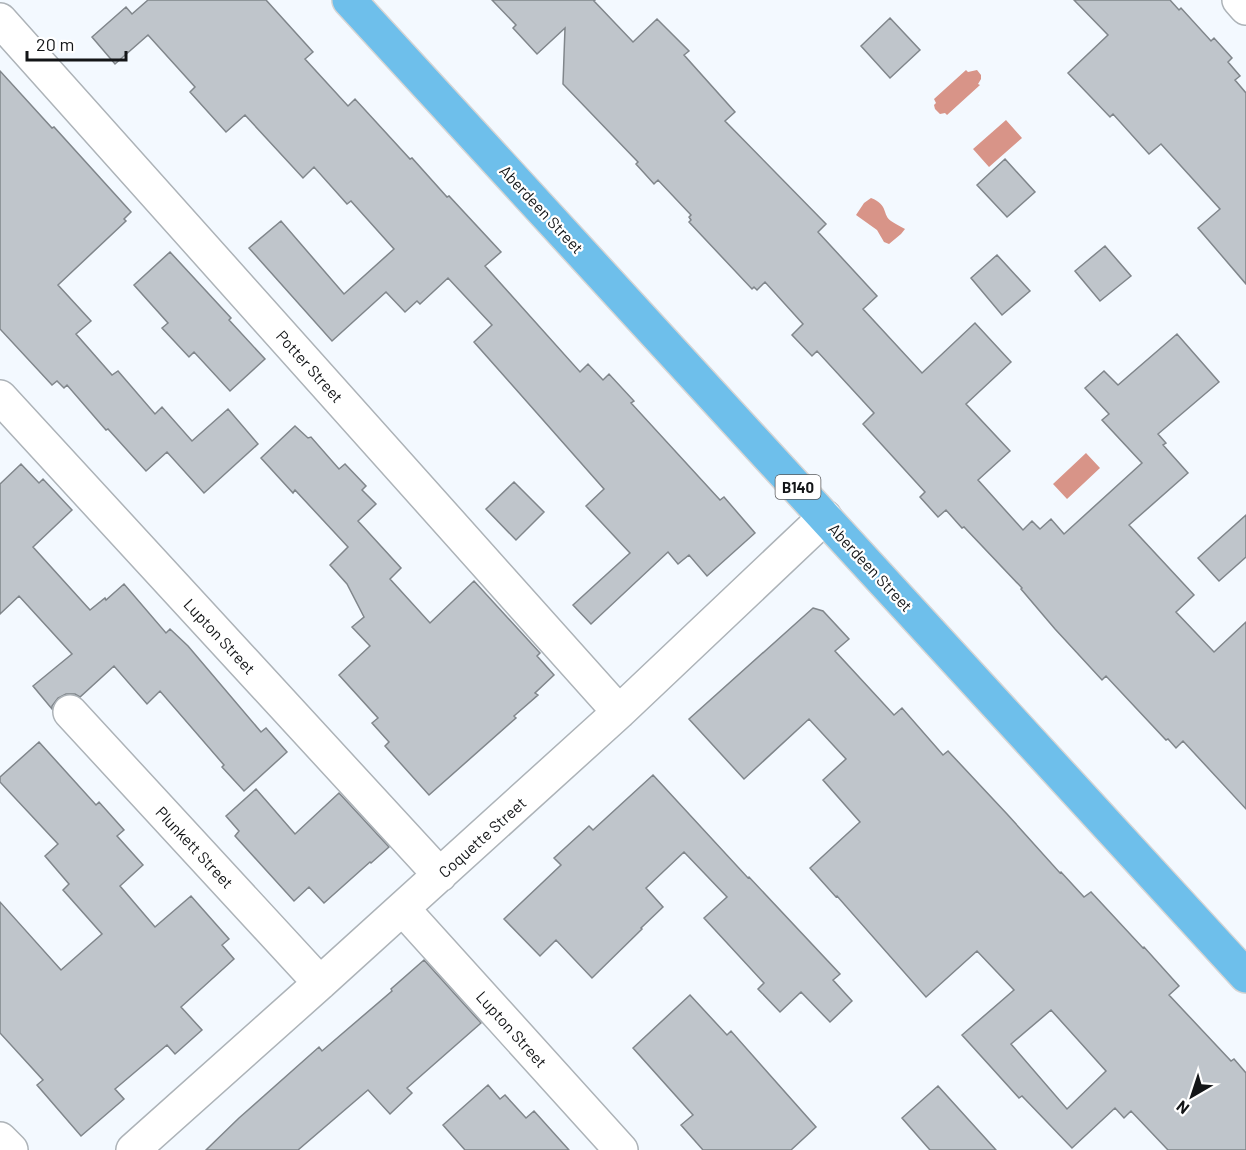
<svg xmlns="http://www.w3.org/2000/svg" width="1246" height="1150" font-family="Barlow,sans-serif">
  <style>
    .water { fill: #d89488 }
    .building { fill: #bfc5cb; stroke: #80868b; stroke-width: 1.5; fill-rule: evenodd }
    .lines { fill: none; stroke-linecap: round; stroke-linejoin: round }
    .minor-casing { stroke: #adb3b8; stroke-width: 36 }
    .major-casing { stroke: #d5d5d5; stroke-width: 36 }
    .minor { stroke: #fff; stroke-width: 33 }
    .major { stroke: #6ebfeb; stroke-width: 33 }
    .labels { text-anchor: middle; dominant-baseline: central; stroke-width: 4.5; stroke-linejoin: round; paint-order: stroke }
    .shield { fill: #fff; stroke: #5a5b5d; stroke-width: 1.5 }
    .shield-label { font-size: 15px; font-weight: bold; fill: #131517 }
    .street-label { font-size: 16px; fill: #131517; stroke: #fff }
  </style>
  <rect width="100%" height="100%" fill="#f3f9ff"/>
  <path class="water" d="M966 70 968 72 977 70 981 75V79L978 84 980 85 947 115 945 113 940 114 935 109 934 105 936 103 934 99Z
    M1006 120 1022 138 989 167 973 149Z
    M871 198C889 205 882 215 891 221 895 224 900 226 905 229L901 234 889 244 884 242 877 230 856 215 864 203Z
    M1086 453 1100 468 1067 499 1053 484Z"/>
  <path class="building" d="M148 0H266L313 52 305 59 348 106 355 99 410 159 412 158 447 197 449 196 501 252 485 266 580 372 588 364 603 380 609 374 634 401 631 403 720 500 724 497 755 533 707 576 689 555 678 564 668 552 591 624 573 605 630 553 586 506 604 489 474 342 492 325 448 278 420 304 417 301 405 312 386 292 332 341 249 248 281 221 344 294 394 249 351 201 347 204 314 167 303 178 245 115 226 132 190 92 195 87 148 35 115 64 92 37 126 7 132 14Z
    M492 0H595L594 1 633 42 657 19 689 51 684 55 735 112 725 121 826 224 818 232 877 296 863 309 922 373 975 323 1011 362 966 404 1010 451 978 480 1023 530 1032 521 1040 529 1051 519 1064 534 1142 463 1102 420 1109 414 1085 388 1104 371 1118 385 1177 334 1219 382 1158 434 1166 443 1163 445 1188 473 1129 525 1194 595 1176 612 1214 652 1246 622V809L1183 741 1176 748 1168 739 1166 740 1106 676 1102 680 1055 629 1021 589 1022 588 964 527 962 528 946 510 938 517 920 497 925 492 863 424 874 413 817 351 812 356 792 335 803 324 765 282 757 290 754 287 752 289 689 222 691 220 689 217 691 215 658 180 654 184 636 164 638 162 563 84 565 28 537 54 513 28 516 25Z
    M1074 0H1170L1179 10 1181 8 1211 41 1214 38 1232 58 1228 62 1240 76 1235 80 1246 93V284L1198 228 1220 209 1161 144 1149 154 1113 114 1110 117 1068 73 1108 35Z
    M890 18 920 50 890 78 861 46Z
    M0 71 52 128 54 127 131 212 124 219 126 221 58 285 91 321 76 334 112 375 118 371 155 414 162 407 192 441 228 409 258 444 204 493 167 452 146 471 108 429 106 430 67 385 64 388 57 381 52 385 0 329Z
    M1005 159 1035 192 1007 217 977 185Z
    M1105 246 1131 276 1100 301 1075 271Z
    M170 252 231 318 229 320 265 359 230 391 194 352 189 357 162 328 168 323 134 285Z
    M997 255 1030 291 1002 315 971 278Z
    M295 426 308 438 311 437 339 469 345 464 366 486 362 490 376 504 358 521 401 568 390 579 430 623 474 581 540 653 537 656 554 675 535 693 538 695 514 716 516 718 429 795 385 746 389 742 372 723 378 718 339 675 370 646 352 627 364 617 347 584 330 565 348 547 295 490 293 493 261 458Z
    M21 464 39 483 43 479 72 510 33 547 90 610 105 598 106 600 124 584 166 633 170 629 188 646 261 732 266 728 287 752 244 791 222 767 224 765 160 691 147 704 114 666 80 697 75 694H66L58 698 52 706V709L33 686 72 654 19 596 0 614V484Z
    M514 482 544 512 516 540 486 509Z
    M1246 515V557L1219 581 1198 558Z
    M813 608 823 611 849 639 835 651 894 715 902 708 943 755 948 751 1007 814 1060 873 1061 872 1084 897 1091 892 1143 948 1144 947 1179 986 1169 995 1231 1061 1234 1059 1246 1073V1150H1168L1131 1111 1124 1118 1115 1108 1072 1148 1022 1096 1019 1098 962 1035 1014 990 977 951 926 997 837 896 836 897 810 868 860 822 823 780 846 759 809 719 744 779 689 719ZM1051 1010 1106 1071 1067 1109 1011 1044Z
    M39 742 96 805 99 802 124 830 117 836 143 865 120 886 155 927 191 896 229 939 222 945 234 959 181 1007 202 1030 175 1054 167 1045 115 1089 124 1099 81 1136 37 1085 43 1080 0 1033V902L61 970 102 934 63 890 69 884 45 856 58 844 0 782V777Z
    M653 775 748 878 749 877 840 974 833 980 852 1001 830 1022 801 992 780 1012 758 989 764 983 704 918 727 897 684 852 646 888 663 907 641 928 642 929 592 978 556 940 540 956 504 919 561 865 554 858 589 826 593 830Z
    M256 789 295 834 339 793 389 847 371 863 370 862 324 903 309 887 294 901 235 836 239 831 226 816Z
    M424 960 481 1023 407 1088 412 1093 390 1114 368 1090 298 1150H206L239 1118 319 1047 322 1051 392 991 391 989Z
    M690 995 727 1035 731 1031 816 1127 791 1150H703L681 1125 693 1115 633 1048Z
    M488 1085 500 1099 505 1095 526 1118 534 1111 569 1150H465L443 1125Z
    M938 1086 996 1150H930L902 1118Z"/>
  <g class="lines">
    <defs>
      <path id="minor" d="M1239 0 1246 8
        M0 20 619 712
        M0 397 440 875
        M70 712 320 983
        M403 909 621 1150
        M0 1139 11 1150
        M133 1150 320 983 619 712 825 517"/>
      <path id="major" d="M349 0 1246 976"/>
    </defs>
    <use href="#minor" class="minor-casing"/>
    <use href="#major" class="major-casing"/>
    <use href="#minor" class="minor"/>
    <use href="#major" class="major"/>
  </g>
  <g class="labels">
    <rect class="shield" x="775.5" y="475" width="45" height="24" rx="4.5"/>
    <g class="shield-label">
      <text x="798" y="487">B140</text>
    </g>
    <g class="street-label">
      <text transform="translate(542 209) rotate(47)">Aberdeen Street</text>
      <text transform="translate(310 366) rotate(48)">Potter Street</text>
      <text transform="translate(871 567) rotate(47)">Aberdeen Street</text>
      <text transform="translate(220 636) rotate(47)">Lupton Street</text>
      <text transform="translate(482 837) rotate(-42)">Coquette Street</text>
      <text transform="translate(195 847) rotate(47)">Plunkett Street</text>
      <text transform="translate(512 1029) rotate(48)">Lupton Street</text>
    </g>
  </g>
  <g transform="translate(1192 1096) rotate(219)" stroke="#ffffff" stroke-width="4.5" paint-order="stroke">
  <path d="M0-4.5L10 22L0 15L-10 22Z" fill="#131517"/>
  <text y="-9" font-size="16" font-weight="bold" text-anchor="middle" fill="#131517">N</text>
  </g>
  <path d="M27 51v9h99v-9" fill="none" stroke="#131517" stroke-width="3"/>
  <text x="36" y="51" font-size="18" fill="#131517" stroke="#ffffff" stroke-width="4.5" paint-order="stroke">20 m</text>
</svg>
